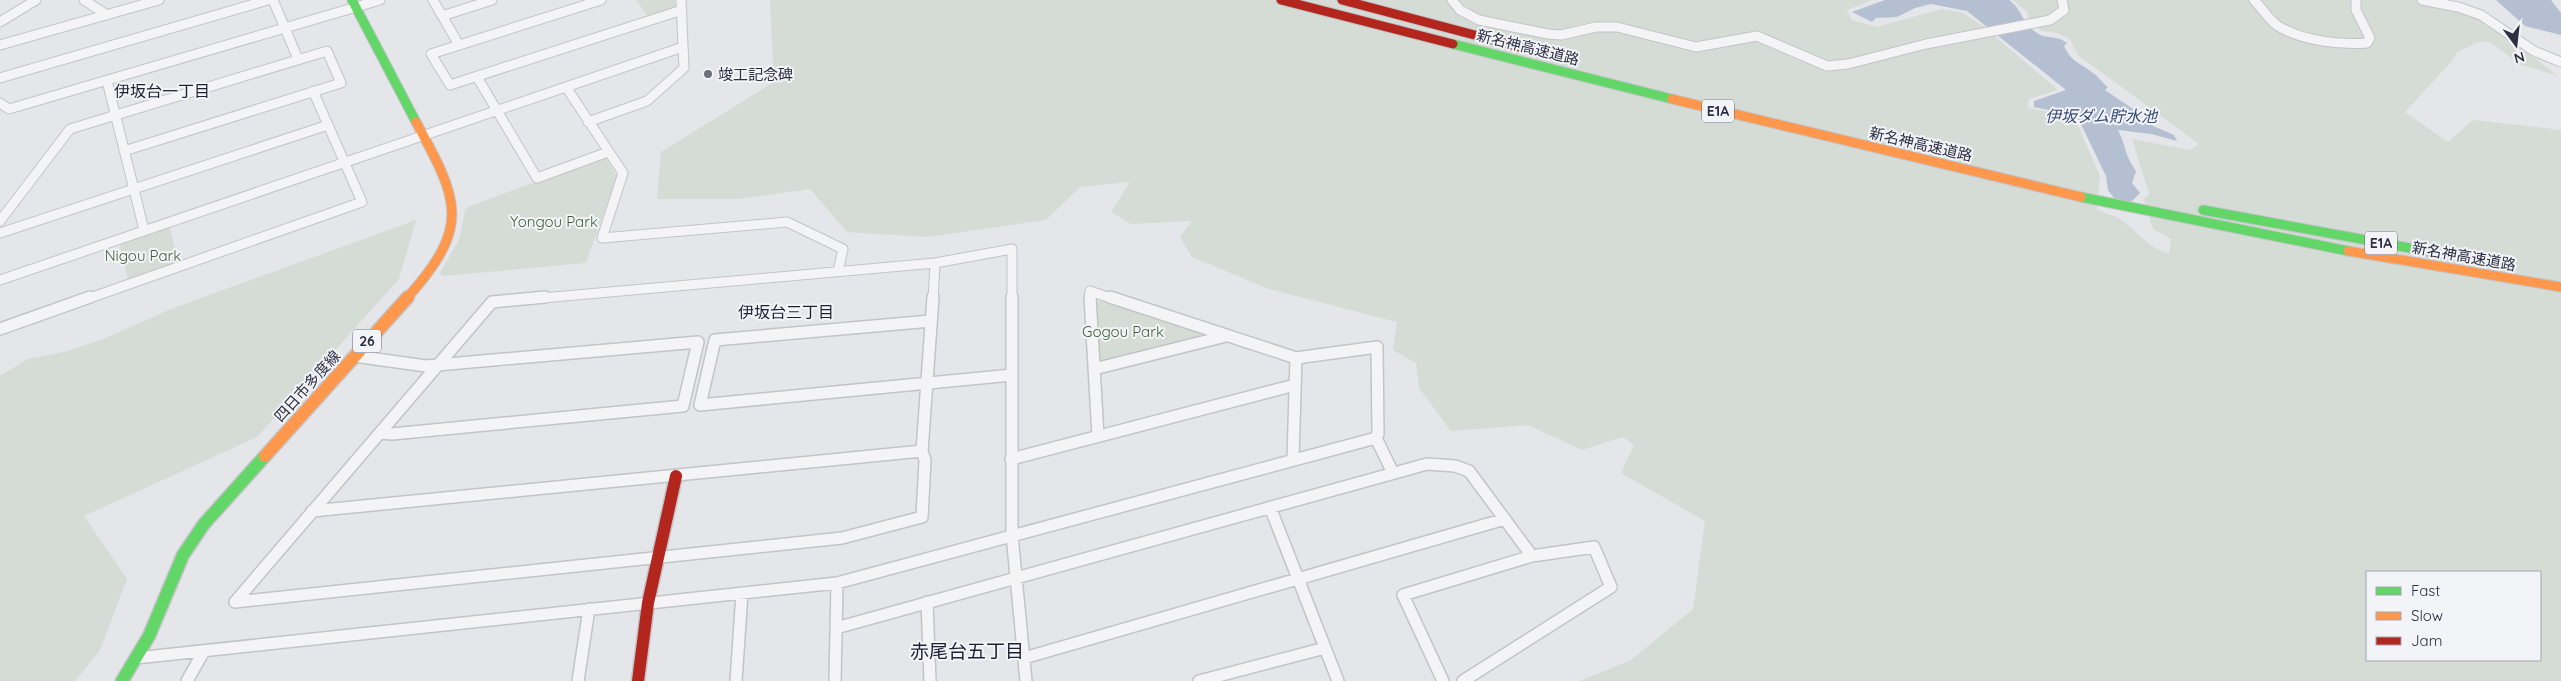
<svg xmlns="http://www.w3.org/2000/svg" width="2561" height="681" font-family="Quicksand,'Noto Sans JP',sans-serif">
  <style>
    .green { fill: #d4dcd5; fill-rule: evenodd }
    .water { fill: #b4bfd2 }
    .lines { fill: none; stroke-linecap: round; stroke-linejoin: round }
    .street-far1-casing { stroke: #c2c4c7; stroke-width: 11 }
    .street-casing { stroke: #c2c4c7; stroke-width: 14 }
    .fast-far1-casing { stroke: #c2c4c7; stroke-width: 11 }
    .fast-casing { stroke: #c2c4c7; stroke-width: 15 }
    .slow-far1-casing { stroke: #c2c4c7; stroke-width: 11 }
    .slow-casing { stroke: #c2c4c7; stroke-width: 15 }
    .jam-far1-casing { stroke: #c2c4c7; stroke-width: 11 }
    .jam-casing { stroke: #c2c4c7; stroke-width: 15 }
    .street-far1 { stroke: #f4f4f6; stroke-width: 9 }
    .street { stroke: #f4f4f6; stroke-width: 11 }
    .fast-far1 { stroke: #63d668; stroke-width: 9 }
    .fast { stroke: #63d668; stroke-width: 12 }
    .slow-far1 { stroke: #ff974d; stroke-width: 9 }
    .slow { stroke: #ff974d; stroke-width: 12 }
    .jam-far1 { stroke: #b3261e; stroke-width: 9 }
    .jam { stroke: #b3261e; stroke-width: 12 }
    .poi-dot { fill: #6c707c; stroke: #f3f4f8; stroke-width: 2 }
    .labels { text-anchor: middle; dominant-baseline: central; stroke-width: 4; stroke-linejoin: round; paint-order: stroke }
    .shield { fill: #f3f4f8; stroke: #686b79; stroke-width: 1 }
    .shield-label { font-size: 14px; font-weight: bold; fill: #2c3042 }
    .street-label { font-size: 15px; fill: #2c3042; stroke: #f3f4f8 }
    .poi-label { font-size: 15px; fill: #2c3042; stroke: #f3f4f8; text-anchor: start }
    .park-label { font-size: 15px; fill: #3b5d39; stroke: #f3f4f8 }
    .neighbourhood-label { font-size: 16px; fill: #1e2233; stroke: #f3f4f8 }
    .water-label { font-size: 16px; font-style: italic; fill: #374a74; stroke: #f3f4f8 }
    .near-neighbourhood-label { font-size: 19px; fill: #1e2233; stroke: #f3f4f8 }
  </style>
  <rect width="100%" height="100%" fill="#e4e6e9"/>
  <path class="green" d="M636 0H675V6L669 11 649 18Z
    M770 0H1872L1847 10 1852 20 1877 27 1942 9 1963 13 1984 27 2058 90 2029 99 2028 108 2074 117 2100 176 2097 210C2104 213 2113 215 2120 219 2138 231 2147 248 2169 253L2171 239 2153 229 2144 199 2149 194 2132 139 2191 150 2199 144 2078 55 2070 39 2057 33 2042 31 2029 20 2028 13 2013 0H2448L2443 1 2450 9 2486 21 2558 76 2519 64 2492 43 2481 41 2457 52 2452 61 2405 112 2448 142 2473 120 2561 130V681H1580L1631 660 1693 609 1705 521 1621 473 1634 445 1623 437 1582 450 1528 425 1451 431 1419 388 1416 363 1393 350 1397 322 1269 289 1192 257 1180 237 1192 221 1131 224 1111 212 1130 182 1080 187 1046 220 927 237 847 232 810 189 739 199H657L661 152 774 82ZM2367 572H2540V660H2367Z
    M601 157 606 158 617 176 586 263 443 276 440 273 459 240 465 211 468 207Z
    M416 220 399 279 257 437 84 516 127 579 100 650 75 681H0V376L28 359 64 352 106 338 171 309Z
    M166 227H170L178 262 128 279 120 245 122 242Z
    M1103 299 1200 331V338L1104 362 1099 360 1096 303Z"/>
  <path class="water" d="M1885 0H2009C2023 10 2020 21 2037 33 2046 40 2055 34 2067 43L2064 46C2073 64 2078 61 2093 73 2099 77 2102 83 2108 87L2105 90 2133 109V113L2137 119 2174 135 2177 141 2151 134 2118 130C2126 146 2125 156 2136 171L2132 183 2140 193 2123 210 2108 190 2106 176 2077 116 2034 107V101L2066 90 1967 11 1931 4 1915 8 1897 17 1876 18 1872 22 1852 12Z
    M2496 0H2551L2561 13V35L2525 26Z"/>
  <g class="lines">
    <defs>
      <path id="street-far1" d="M84 0 107 15
        M273 0 298 59
        M433 0 459 45
        M601 0 431 54 450 85 682 10
        M1452 0 1460 10 1479 20 1548 34 1561 35 1596 27H1617L1696 47 1757 36 1827 66 1848 64 1926 44 2050 20 2064 10 2062 0
        M2254 0C2262 8 2269 20 2278 26 2302 41 2340 45 2367 43L2370 38 2356 10V0
        M2422 0 2458 7 2481 15 2534 51 2561 62
        M442 16 492 0
        M0 22 36 0
        M0 45 159 0
        M477 77 537 178 608 152
        M0 78 268 0
        M107 81 144 230
        M566 87 623 173 602 238 787 222 843 249 838 271
        M0 103 9 109 380 0
        M588 122 647 101 684 68 681 0
        M0 221 70 129 327 51 341 83 124 151
        M0 233 328 125
        M935 263 1012 249V299
        M0 280 683 47
        M87 299 362 202 313 91
        M531 299 935 263
        M933 299 935 263
        M1090 299V291L1113 299"/>
      <path id="street" d="M545 297 492 302 235 602 842 538 922 517 925 460 922 451 933 297
        M1012 297V535L1026 681
        M1090 297 1098 436
        M1110 297 1296 358 1293 459
        M931 321 715 340 700 405 1012 375
        M0 329 90 297
        M354 356 426 366 698 342 683 406 392 434 380 433
        M1296 358 1377 347 1378 434 1376 438
        M1094 369 1226 336
        M1011 459 1295 385
        M1270 507 1338 681
        M312 511 922 451
        M927 602 930 681
        M836 628 1427 464 1455 466 1469 471 1532 556
        M136 658 837 583 1376 438 1393 473
        M1024 658 1505 519
        M187 681 204 651
        M578 681 589 609
        M736 681 742 593
        M835 681 837 583
        M1199 681 1325 648
        M1443 681 1403 595 1532 556 1594 547 1611 587 1463 681"/>
      <path id="fast-far1" d="M352 0 416 122
        M1453 44 1672 99
        M2081 197 2348 251
        M2203 210 2431 252"/>
      <path id="fast" d="M122 681 149 636 183 555 204 524 265 456"/>
      <path id="slow-far1" d="M1672 99 2081 197
        M2348 251 2561 287
        M406 299C472 226 459 201 416 122"/>
      <path id="slow" d="M265 456 408 297"/>
      <path id="jam-far1" d="M1281 0 1453 44
        M1342 0 1565 59"/>
      <path id="jam" d="M638 681 648 603 676 476"/>
    </defs>
    <use href="#street-far1" class="street-far1-casing"/>
    <use href="#street" class="street-casing"/>
    <use href="#fast-far1" class="fast-far1-casing"/>
    <use href="#fast" class="fast-casing"/>
    <use href="#slow-far1" class="slow-far1-casing"/>
    <use href="#slow" class="slow-casing"/>
    <use href="#jam-far1" class="jam-far1-casing"/>
    <use href="#jam" class="jam-casing"/>
    <use href="#street-far1" class="street-far1"/>
    <use href="#street" class="street"/>
    <use href="#fast-far1" class="fast-far1"/>
    <use href="#fast" class="fast"/>
    <use href="#slow-far1" class="slow-far1"/>
    <use href="#slow" class="slow"/>
    <use href="#jam-far1" class="jam-far1"/>
    <use href="#jam" class="jam"/>
  </g>
  <circle class="poi-dot" cx="708" cy="74" r="5"/>
  <g class="labels">
    <g class="shield">
      <rect x="1702" y="99.5" width="32" height="23" rx="4"/>
      <rect x="2365" y="231.5" width="32" height="23" rx="4"/>
      <rect x="353" y="329.5" width="28" height="23" rx="4"/>
    </g>
    <g class="shield-label">
      <text x="1718" y="111">E1A</text>
      <text x="2381" y="243">E1A</text>
      <text x="367" y="341">26</text>
    </g>
    <g class="street-label">
      <text transform="translate(1528 47) rotate(14)">新名神高速道路</text>
      <text transform="translate(1921 144) rotate(13)">新名神高速道路</text>
      <text transform="translate(2464 256) rotate(10)">新名神高速道路</text>
      <text transform="translate(307 386) rotate(-48)">四日市多度線</text>
    </g>
    <g class="poi-label">
      <text x="718" y="74">竣工記念碑</text>
    </g>
    <g class="park-label">
      <text x="554" y="221">Yongou Park</text>
      <text x="143" y="255">Nigou Park</text>
      <text x="1123" y="331">Gogou Park</text>
    </g>
    <g class="neighbourhood-label">
      <text x="162" y="91">伊坂台一丁目</text>
      <text x="786" y="312">伊坂台三丁目</text>
    </g>
    <g class="water-label">
      <text x="2101" y="116">伊坂ダム貯水池</text>
    </g>
    <g class="near-neighbourhood-label">
      <text x="967" y="651">赤尾台五丁目</text>
    </g>
  </g>
  <rect x="2366" y="571" width="175" height="90" fill="#f3f4f8" stroke="#a3a6af"/>
  <rect x="2376" y="587" width="25" height="8" fill="#63d668" stroke="#a3a6af"/>
  <text x="2411" y="596" font-size="15" fill="#2c3042">Fast</text>
  <rect x="2376" y="612" width="25" height="8" fill="#ff974d" stroke="#a3a6af"/>
  <text x="2411" y="621" font-size="15" fill="#2c3042">Slow</text>
  <rect x="2376" y="637" width="25" height="8" fill="#b3261e" stroke="#a3a6af"/>
  <text x="2411" y="646" font-size="15" fill="#2c3042">Jam</text>
  <g transform="translate(2516 45) rotate(165)" stroke="#f3f4f8" stroke-width="4" paint-order="stroke">
  <path d="M0-4L9 19L0 12L-9 19Z" fill="#2c3042"/>
  <text y="-8" font-size="14" font-weight="bold" text-anchor="middle" fill="#2c3042">N</text>
  </g>
</svg>
